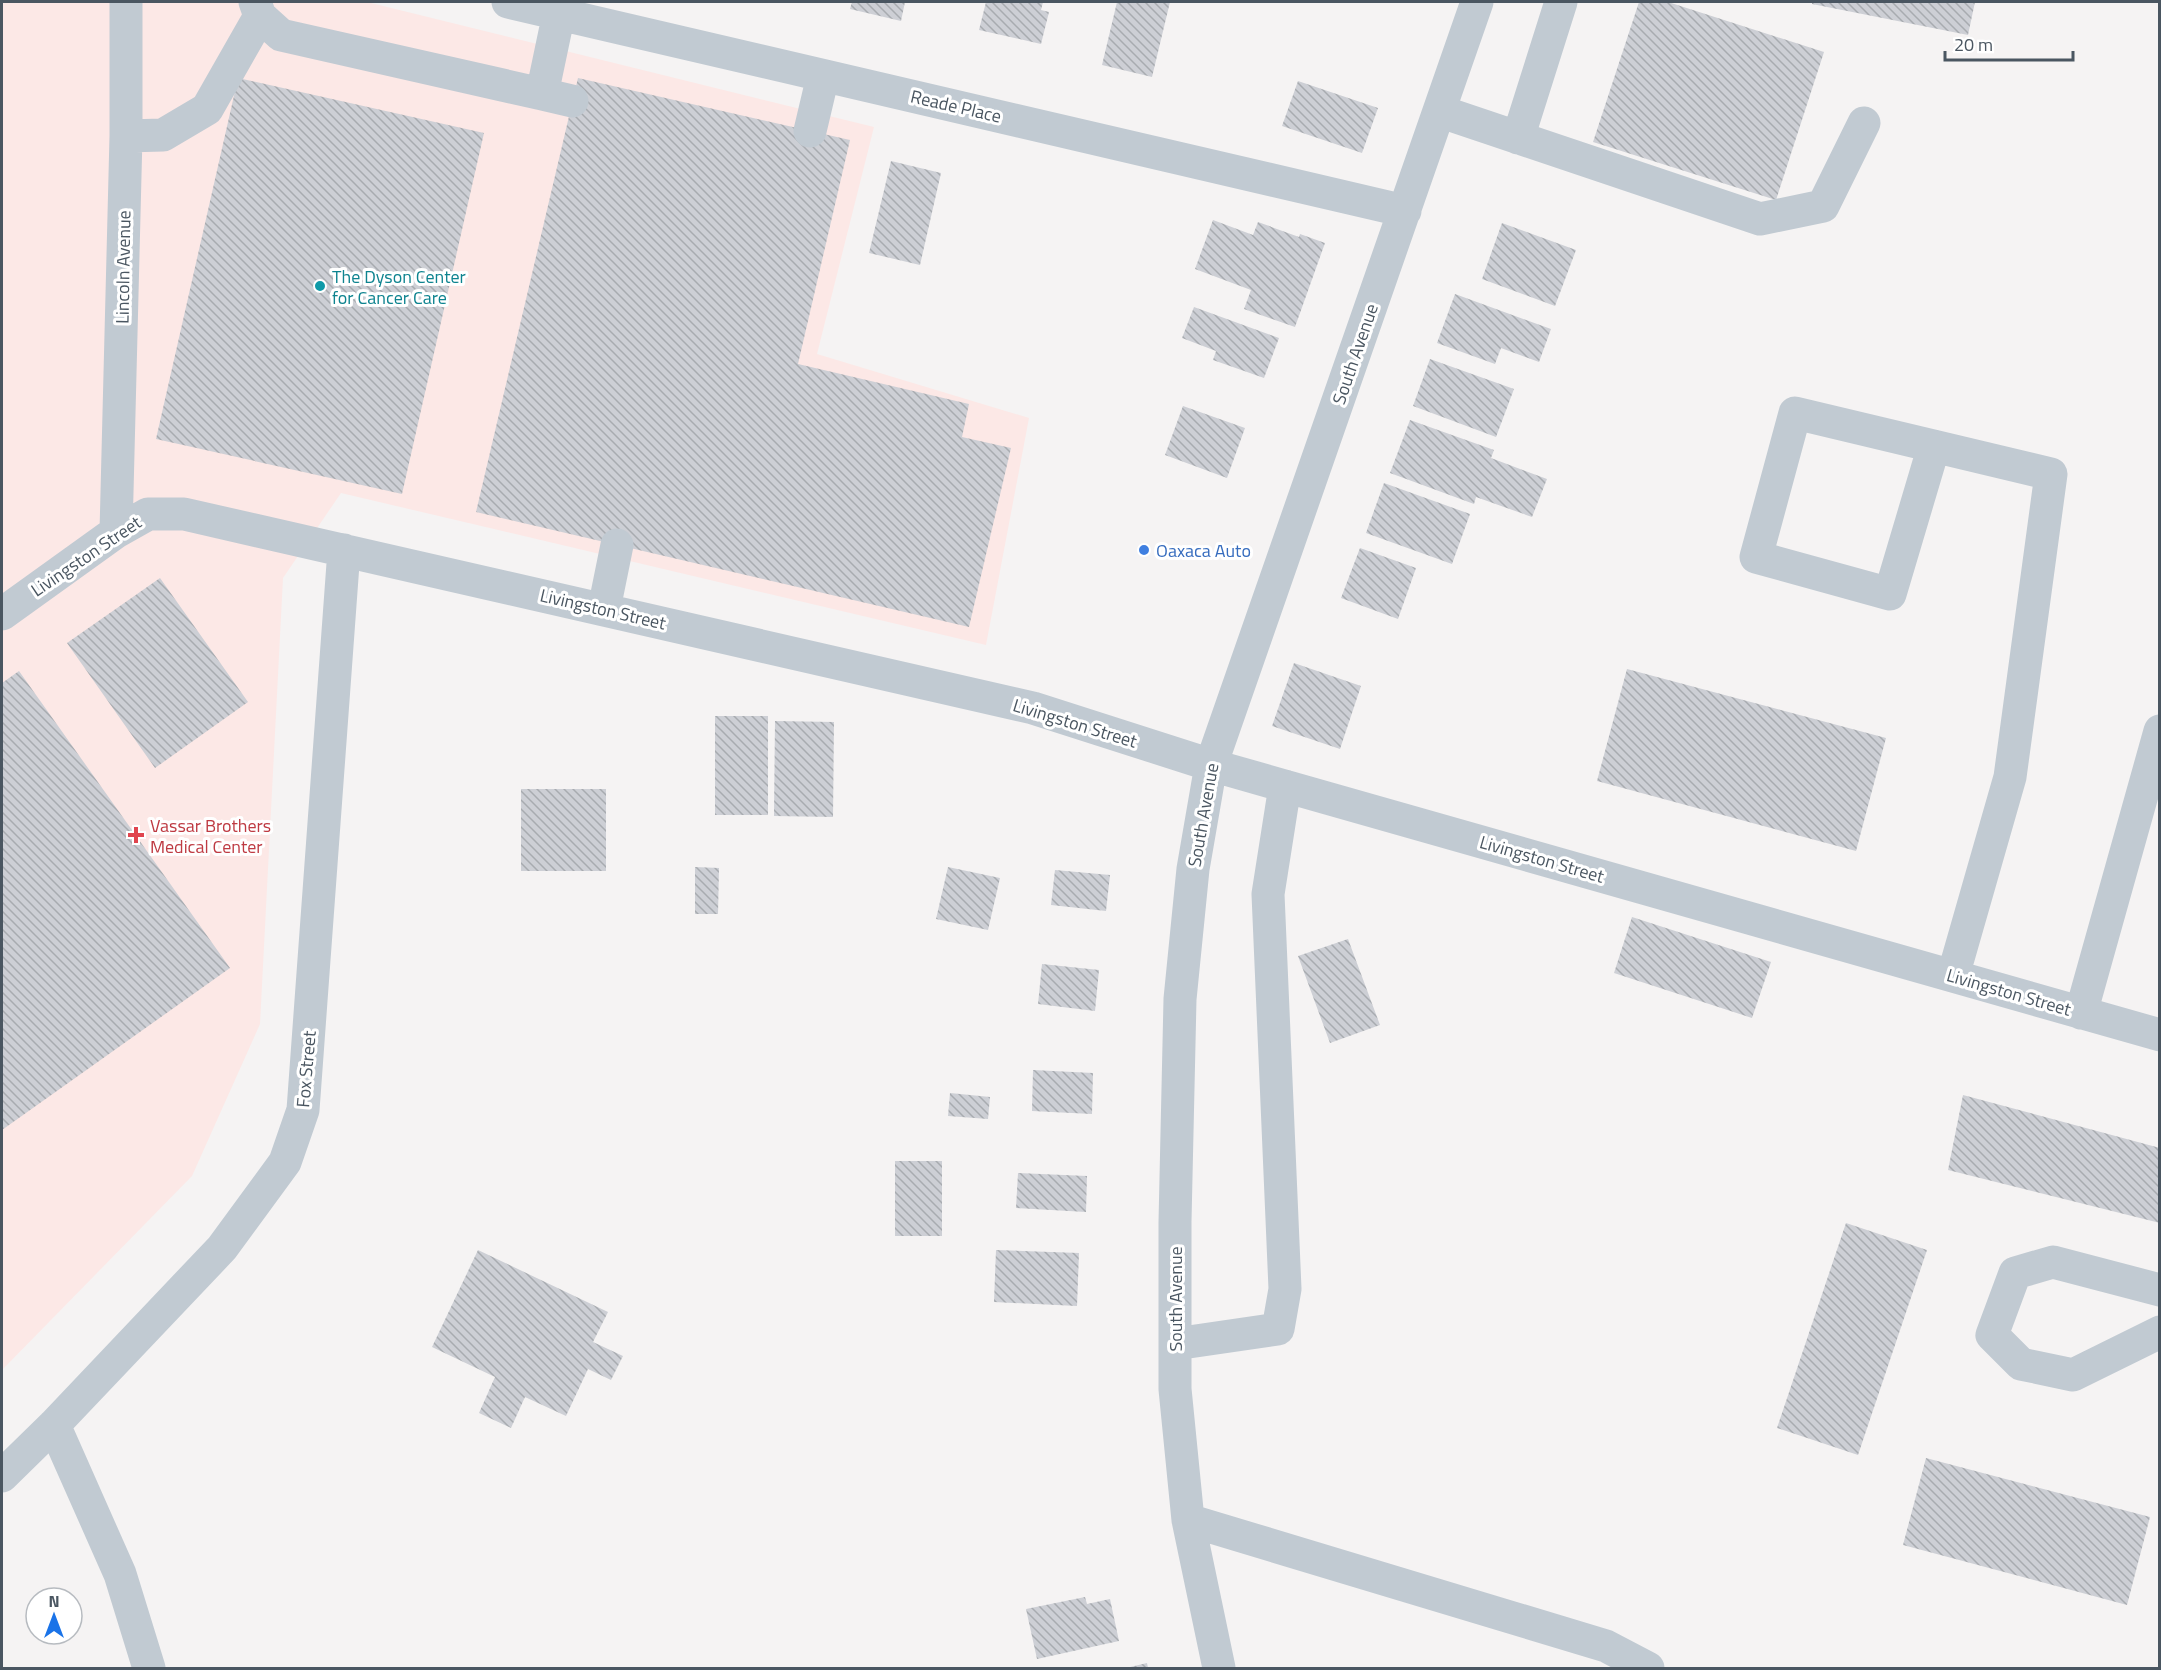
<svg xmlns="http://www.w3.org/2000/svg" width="2161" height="1670" font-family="'Titillium Web',sans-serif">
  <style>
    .medical { fill: #fce8e6 }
    .building { fill: url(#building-back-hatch) }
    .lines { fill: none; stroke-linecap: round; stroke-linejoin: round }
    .minor { stroke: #c1cad2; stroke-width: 33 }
    .culture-dot { fill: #0f9aa8; stroke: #fff; stroke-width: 2 }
    .shop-dot { fill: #3f7fe0; stroke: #fff; stroke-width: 2 }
    .health-dot { fill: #e0444e; stroke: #fff; stroke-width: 2 }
    .labels { text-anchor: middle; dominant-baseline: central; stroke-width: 6; stroke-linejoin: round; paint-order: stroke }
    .street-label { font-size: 18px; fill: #4a5661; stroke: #fff }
    .culture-label { font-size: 18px; fill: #0d838f; stroke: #fff; text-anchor: start }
    .shop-label { font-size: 18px; fill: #366cbe; stroke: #fff; text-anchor: start }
    .health-label { font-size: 18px; fill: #be3a42; stroke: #fff; text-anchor: start }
  </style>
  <defs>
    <pattern id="building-back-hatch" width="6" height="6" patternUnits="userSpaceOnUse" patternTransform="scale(1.5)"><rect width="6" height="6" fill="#cdcfd5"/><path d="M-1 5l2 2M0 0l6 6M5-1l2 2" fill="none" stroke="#a8abb0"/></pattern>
  </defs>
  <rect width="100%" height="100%" fill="#f5f3f3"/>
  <path class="medical" d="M2 2H367L874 127 817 354 1029 418 986 645 341 493 283 578 260 1024 192 1176 2 1370Z"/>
  <path class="building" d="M852 2H905L901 21 850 9Z
    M986 2H1043L1041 10 1049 12 1041 44 979 30Z
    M1117 2H1170L1152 77 1102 65Z
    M1639 2H1668L1824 52 1776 200 1593 142Z
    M1812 2H1975L1968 35 1812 4Z
    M238 78 484 133 402 494 156 439Z
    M578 78 850 140 798 364 969 404 962 437 1011 448 969 627 476 512Z
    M1298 81 1378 108 1362 153 1282 126Z
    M891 161 941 173 920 265 869 253Z
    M1213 220 1253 235 1258 222 1299 237 1300 234 1325 243 1295 327 1244 309 1251 290 1195 269Z
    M1502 223 1576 250 1555 306 1482 279Z
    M1455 294 1551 329 1539 362 1501 348 1495 364 1437 343Z
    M1194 307 1279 338 1264 378 1213 360 1216 351 1182 338Z
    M1430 359 1514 389 1496 437 1413 406Z
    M1183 406 1245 428 1227 478 1165 455Z
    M1410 420 1494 450 1491 458 1547 479 1532 517 1476 497 1474 504 1390 473Z
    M1384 483 1470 514 1452 564 1366 533Z
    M1360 548 1416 568 1398 619 1341 598Z
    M160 578 248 702 155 768 67 643Z
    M1294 663 1361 686 1340 749 1272 726Z
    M1627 669 1886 738 1856 851 1597 781Z
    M19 671 230 968 2 1130V683Z
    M715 716H768V815H715Z
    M775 721 834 722 833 817 774 816Z
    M521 789H606V871H521Z
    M695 867 719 868 718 914H695Z
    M948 867 1000 878 988 930 936 919Z
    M1055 870 1110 875 1106 911 1051 905Z
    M1632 917 1771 962 1752 1018 1614 973Z
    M1348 939 1380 1025 1330 1043 1298 956Z
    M1042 964 1099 970 1095 1011 1038 1004Z
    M1033 1070 1093 1073 1092 1114 1032 1111Z
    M950 1093 990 1097 988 1119 948 1116Z
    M1963 1095 2160 1148V1223L1948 1170Z
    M895 1161H942V1236H895Z
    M1018 1173 1087 1176 1086 1212 1016 1208Z
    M1846 1223 1927 1250 1858 1455 1777 1428Z
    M478 1250 608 1312 593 1342 623 1356 611 1380 588 1369 566 1416 525 1397 511 1428 479 1413 495 1377 432 1347Z
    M996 1250 1079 1253 1077 1306 994 1302Z
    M1926 1458 2150 1517 2127 1605 1903 1545Z
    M1085 1597 1087 1604 1110 1599 1119 1641 1037 1659 1026 1609Z
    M1147 1663 1148 1668H1126Z"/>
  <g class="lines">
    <path class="minor" d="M255 2 260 16 281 35 542 94 559 13
      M508 2 1405 211
      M542 94 572 101
      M1439 111 1760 219 1823 206 1864 123
      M810 131 823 76
      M126 136 163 135 207 109 260 16
      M1518 138 1561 2
      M1934 446 1890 594 1756 557 1795 413 2051 474 2010 777 1953 976
      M116 532 126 136V2
      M604 609 617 545
      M2 614 116 532 148 514H184L1033 708 1211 765 2160 1035
      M2081 1013 2160 731
      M2160 1290 2053 1262 2015 1273 1992 1335 2021 1364 2073 1375 2160 1332
      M1175 1344 1278 1329 1285 1289 1268 894 1285 786
      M54 1425 120 1574 149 1668
      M2 1476 54 1425 222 1248 285 1162 303 1110 344 550
      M1188 1520 1606 1646 1648 1668
      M1219 1668 1188 1520 1175 1389V1222L1180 999 1193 869 1211 765 1477 2"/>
  </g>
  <circle class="culture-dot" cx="320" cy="286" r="6"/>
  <circle class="shop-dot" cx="1144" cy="550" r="6"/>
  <path class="health-dot" d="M133 826h6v6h6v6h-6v6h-6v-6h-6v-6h6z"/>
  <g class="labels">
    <g class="street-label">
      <text transform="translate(956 106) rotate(13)">Reade Place</text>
      <text transform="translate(123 267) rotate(-89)">Lincoln Avenue</text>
      <text transform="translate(1355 354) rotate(-71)">South Avenue</text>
      <text transform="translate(86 556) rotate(-34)">Livingston Street</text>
      <text transform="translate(603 609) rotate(13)">Livingston Street</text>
      <text transform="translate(1075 723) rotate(17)">Livingston Street</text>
      <text transform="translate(1203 815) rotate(-80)">South Avenue</text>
      <text transform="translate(1542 859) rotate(16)">Livingston Street</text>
      <text transform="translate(2009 992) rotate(16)">Livingston Street</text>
      <text transform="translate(306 1069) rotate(-85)">Fox Street</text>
      <text transform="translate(1175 1299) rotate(-90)">South Avenue</text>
    </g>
    <g class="culture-label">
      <text x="332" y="276">The Dyson Center<tspan x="332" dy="21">for Cancer Care</tspan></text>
    </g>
    <g class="shop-label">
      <text x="1156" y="550">Oaxaca Auto</text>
    </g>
    <g class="health-label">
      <text x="150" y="825">Vassar Brothers<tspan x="150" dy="21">Medical Center</tspan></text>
    </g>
  </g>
  <rect width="2161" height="1670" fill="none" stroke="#4a5661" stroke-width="6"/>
  <g transform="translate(54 1616)"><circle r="28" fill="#ffffff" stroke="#b7bbc0" stroke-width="1.5"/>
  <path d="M0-4.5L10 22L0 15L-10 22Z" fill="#1a73e8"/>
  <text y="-9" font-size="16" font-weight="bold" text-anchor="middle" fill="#4a5661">N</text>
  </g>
  <path d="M1945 51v9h128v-9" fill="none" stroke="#4a5661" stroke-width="3"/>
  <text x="1954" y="51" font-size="18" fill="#4a5661" stroke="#ffffff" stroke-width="4.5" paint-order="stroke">20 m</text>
</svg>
